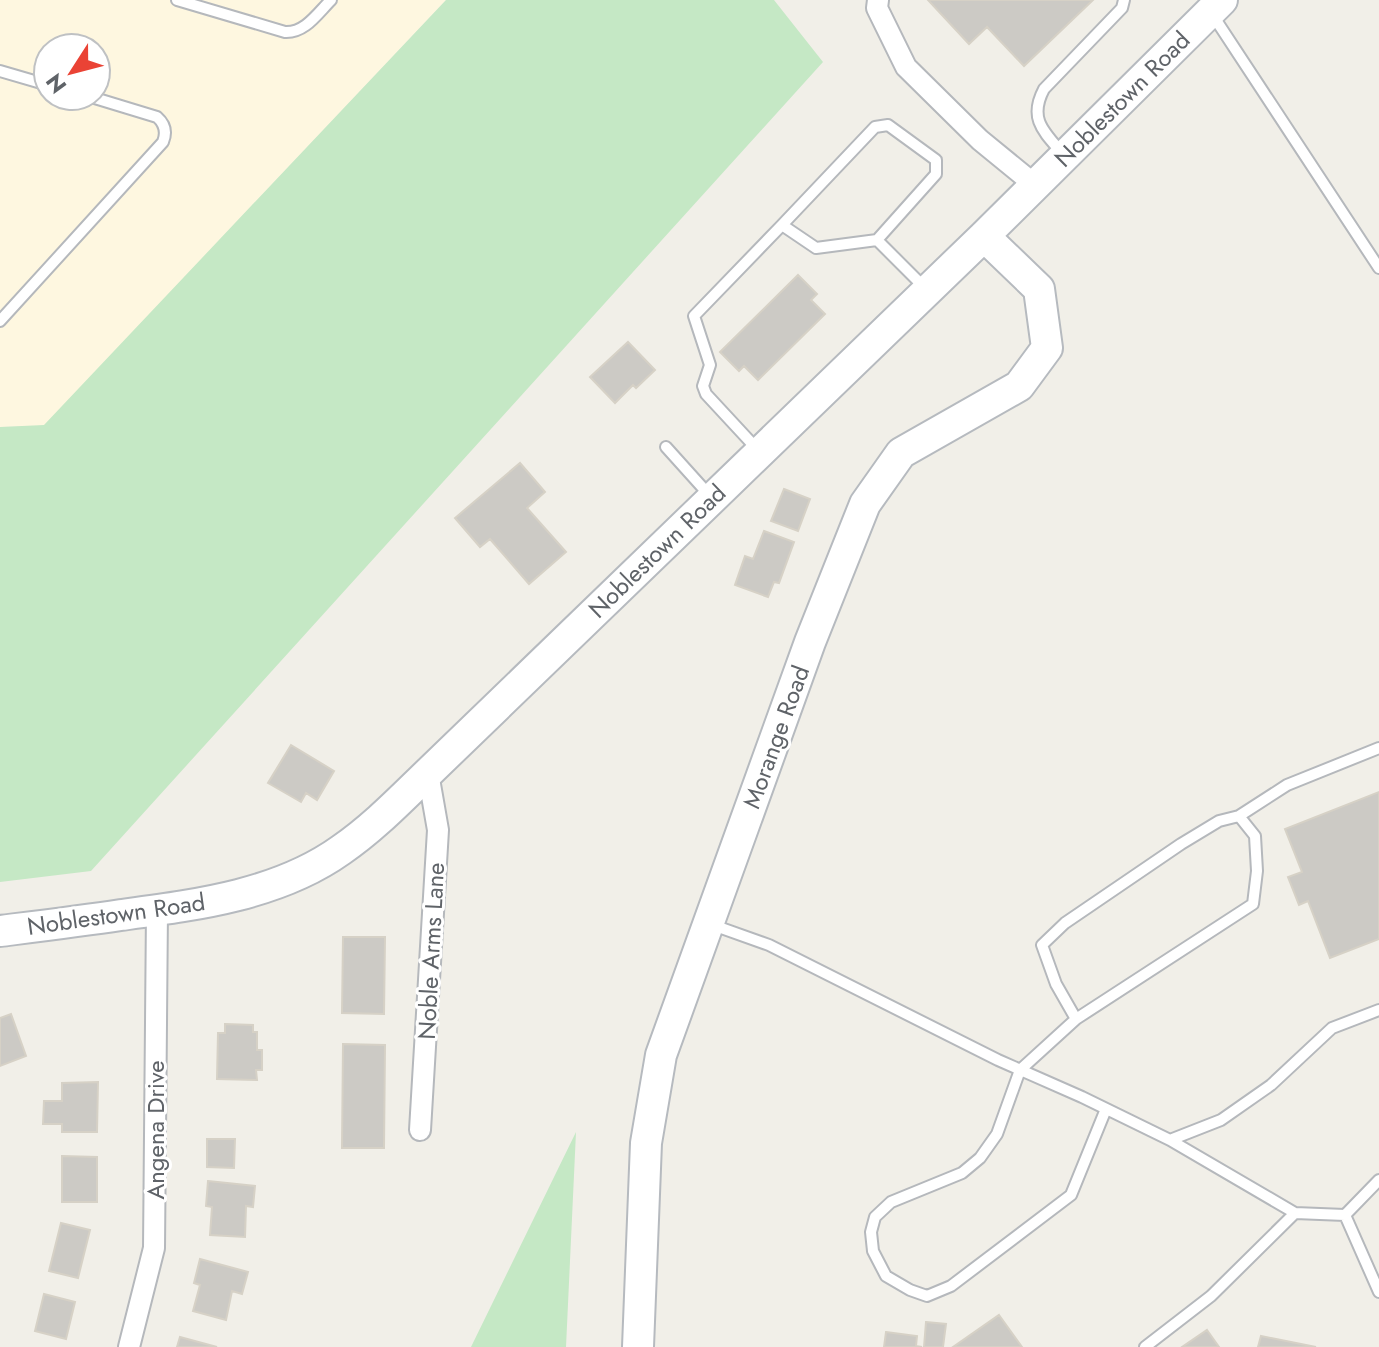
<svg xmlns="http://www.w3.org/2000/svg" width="1379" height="1347" font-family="Jost,sans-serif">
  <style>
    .commercial { fill: #fef7e0; fill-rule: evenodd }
    .green { fill: #c5e8c5 }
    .building { fill: #cccac5; stroke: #d6d1c6; stroke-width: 2 }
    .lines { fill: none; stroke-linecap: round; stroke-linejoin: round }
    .lane-casing { stroke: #b5b8bc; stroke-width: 14 }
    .street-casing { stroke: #b5b8bc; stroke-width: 24 }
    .secondary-casing { stroke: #b6babf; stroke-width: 34 }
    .lane { stroke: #fff; stroke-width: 10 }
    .street { stroke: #fff; stroke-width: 20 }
    .secondary { stroke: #fff; stroke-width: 30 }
    .labels { text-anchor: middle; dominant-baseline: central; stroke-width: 6; stroke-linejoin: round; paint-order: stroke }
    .street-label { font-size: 24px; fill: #5f6368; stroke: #fff }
  </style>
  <rect width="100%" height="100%" fill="#f1efe8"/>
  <path class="commercial" d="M0 0H446L44 426 0 427ZM48 48H96V96H48Z"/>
  <path class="green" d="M446 0H774L823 62 91 871 0 882V427L44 425Z
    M576 1132 566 1347H471Z"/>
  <path class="building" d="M928 0H1093L1024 66 987 27 969 44Z
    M798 275 817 294 811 300 825 314 758 380 744 366 739 371 720 352Z
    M628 342 655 370 636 388 633 385 615 403 590 377Z
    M520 463 545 492 527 508 566 552 529 584 490 539 480 547 455 518Z
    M784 489 810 499 798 531 771 521Z
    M764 531 794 542 779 583 774 582 768 597 735 585 745 556 753 559Z
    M291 745 334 771 317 800 306 793 301 802 268 783Z
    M1379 792V939L1330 958 1308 901 1299 905 1288 877 1302 872 1285 829Z
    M343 937H385L384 1014 342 1013Z
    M11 1014 26 1056 0 1066V1018Z
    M225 1024 253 1025V1032H257V1050H262V1070H256L257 1080 217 1079 218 1033H225Z
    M343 1044 385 1045 384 1148H342Z
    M98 1082 97 1132H62V1124H43L44 1101H62V1083Z
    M207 1139H235L234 1168 207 1167Z
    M62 1156 97 1157V1202H62Z
    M208 1181 255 1186 253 1207 246 1206 245 1237 210 1235 212 1207 206 1206Z
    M61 1223 90 1230 78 1278 49 1271Z
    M200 1259 248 1272 242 1294 232 1291 226 1320 193 1311 200 1285 194 1283Z
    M44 1294 75 1302 66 1339 35 1331Z
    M999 1315 1022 1347H953Z
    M926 1322 946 1324 943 1347H924Z
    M1207 1330 1219 1347H1182Z
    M886 1332 917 1336 916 1346 922 1347H884Z
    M1261 1336 1316 1347H1258Z
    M180 1337 217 1347H177Z"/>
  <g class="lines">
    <defs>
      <path id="lane" d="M177 0 285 32C305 33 317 14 331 0
        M1212 14 1379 268
        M0 71 48 85
        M1063 154C1044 132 1028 119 1044 89L1122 8 1124 0
        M782 225 875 127 888 125 936 160V174L877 240
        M0 321 163 142C167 132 165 124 157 117L88 96
        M666 447 711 497
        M757 449 706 394 703 386 710 365 694 316 782 225 816 248 877 240 926 289
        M1239 816 1287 785 1379 748
        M710 924 769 945 998 1060 1082 1097 1170 1140 1221 1120 1271 1085 1332 1028 1379 1010
        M1076 1019 1253 904 1257 871 1255 836 1239 816 1219 821 1181 844 1065 923 1042 945 1056 984 1076 1019 1020 1070 997 1134 980 1158 962 1173 891 1202 875 1217 871 1232 873 1251 886 1276 910 1290 927 1296 951 1286 1071 1195 1106 1109
        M1170 1140 1295 1213 1345 1215 1379 1180
        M1345 1215 1379 1292
        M1145 1347 1211 1296 1295 1213"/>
      <path id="street" d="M878 0 877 8 906 67 980 140 1035 185
        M420 1130 438 830 428 773
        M129 1347 154 1248 157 910"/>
      <path id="secondary" d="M0 931C40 926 81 921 121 915 196 905 278 895 341 850 373 828 400 800 428 773L984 236 1222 0
        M638 1347 646 1143 661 1055 810 642 865 504 901 453 1019 386 1047 348 1039 289 984 236"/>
    </defs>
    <use href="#lane" class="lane-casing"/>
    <use href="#street" class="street-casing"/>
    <use href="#secondary" class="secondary-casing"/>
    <use href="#lane" class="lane"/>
    <use href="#street" class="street"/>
    <use href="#secondary" class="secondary"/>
  </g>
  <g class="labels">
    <g class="street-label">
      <text transform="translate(1122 99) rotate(-45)">Noblestown Road</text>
      <text transform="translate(657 551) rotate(-44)">Noblestown Road</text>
      <text transform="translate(776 737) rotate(-70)">Morange Road</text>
      <text transform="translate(116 914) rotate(-8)">Noblestown Road</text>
      <text transform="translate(431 951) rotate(-87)">Noble Arms Lane</text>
      <text transform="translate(155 1130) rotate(-90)">Angena Drive</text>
    </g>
  </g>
  <g transform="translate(72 72) rotate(234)"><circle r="38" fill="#ffffff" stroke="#bfc1c3" stroke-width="2"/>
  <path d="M0-6L14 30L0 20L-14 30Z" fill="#ea4335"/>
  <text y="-12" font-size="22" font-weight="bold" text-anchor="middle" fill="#5f6368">N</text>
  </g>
</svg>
